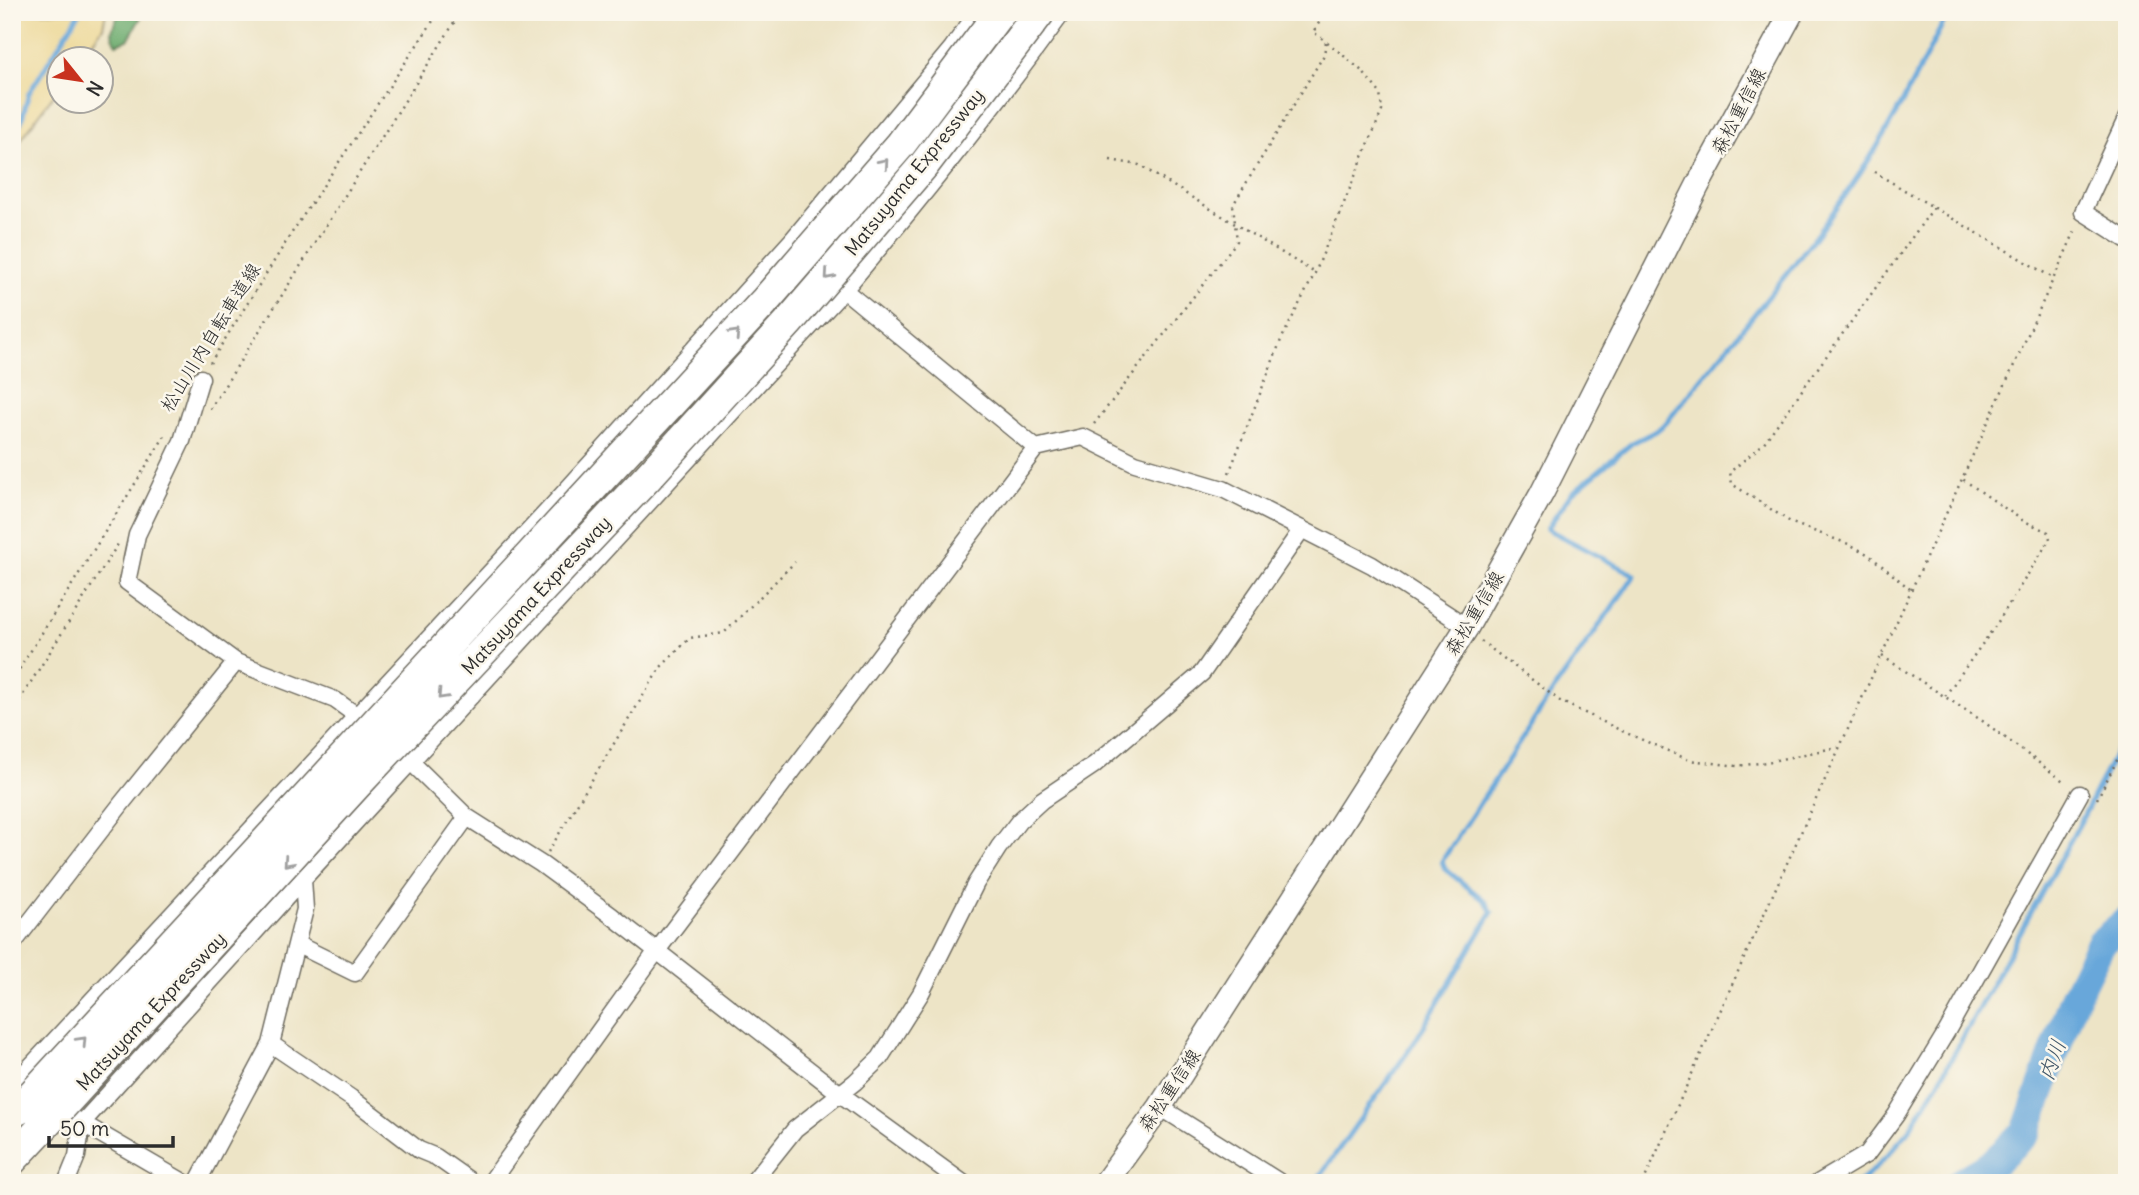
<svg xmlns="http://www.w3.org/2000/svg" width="2139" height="1195" font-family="Delius,'Klee One',sans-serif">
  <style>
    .forest { fill: #6dac6e; stroke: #4c6c4c; stroke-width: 2 }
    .sand { fill: #eeda9e; stroke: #8c8264; stroke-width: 2 }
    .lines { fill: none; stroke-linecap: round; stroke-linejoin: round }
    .stream { stroke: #67a7da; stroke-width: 5 }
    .river { stroke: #67a7da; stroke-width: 30 }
    .street-casing { stroke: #6f6c61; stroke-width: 19 }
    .secondary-casing { stroke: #6f6c61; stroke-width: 26 }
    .highway-casing { stroke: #6f6c61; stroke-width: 33 }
    .path { stroke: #6f6c61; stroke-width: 2.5; stroke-dasharray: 2 5; stroke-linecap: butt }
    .street { stroke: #fff; stroke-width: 16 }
    .secondary { stroke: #fff; stroke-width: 23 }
    .highway { stroke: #fff; stroke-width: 30 }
    .highway-bridge-casing { stroke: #6f6c61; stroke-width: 33; stroke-linecap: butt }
    .highway-bridge { stroke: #fff; stroke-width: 30 }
    .oneway { stroke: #a0a0a0 }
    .labels { text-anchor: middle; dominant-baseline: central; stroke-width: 5; stroke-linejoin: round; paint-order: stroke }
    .street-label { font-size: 19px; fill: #2b2b2b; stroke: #fbf7ec }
    .water-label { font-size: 21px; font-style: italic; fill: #405668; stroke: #fbf7ec }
  </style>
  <rect width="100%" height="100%" fill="#fbf7ec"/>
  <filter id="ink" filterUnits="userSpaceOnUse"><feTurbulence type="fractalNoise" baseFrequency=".0143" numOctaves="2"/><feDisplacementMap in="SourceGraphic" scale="14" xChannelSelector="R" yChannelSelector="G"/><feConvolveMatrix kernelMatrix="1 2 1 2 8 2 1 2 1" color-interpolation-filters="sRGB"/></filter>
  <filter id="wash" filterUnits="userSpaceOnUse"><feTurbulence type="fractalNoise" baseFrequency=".00686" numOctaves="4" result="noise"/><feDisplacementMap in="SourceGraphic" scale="28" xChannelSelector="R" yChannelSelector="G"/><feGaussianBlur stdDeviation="1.57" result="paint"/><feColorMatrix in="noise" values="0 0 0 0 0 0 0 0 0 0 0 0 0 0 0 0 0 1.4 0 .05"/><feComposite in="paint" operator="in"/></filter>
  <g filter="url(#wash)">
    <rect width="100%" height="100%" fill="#ede4c6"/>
    <path class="forest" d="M120 12H144L128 40 116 44C108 32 114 24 120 12Z"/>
    <path class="sand" d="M12 12H106L103 27 80 59 60 60 59 87 12 152Z"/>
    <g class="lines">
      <path class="stream" d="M2121 12 2127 46
        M2127 92 2123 110 2127 114
        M12 133 21 122 29 93 80 12
        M1315 1183 1414 1043 1492 912 1485 901 1445 869 1442 861 1555 688 1635 575 1547 529 1571 494 1632 443 1656 431 1666 423C1731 341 1801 262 1859 175 1894 123 1920 67 1949 12
        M1858 1183 1877 1167 1907 1133 1937 1085 2081 821 2127 730"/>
      <path class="river" d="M1960 1183 1992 1164 2026 1132 2073 1000 2101 943 2127 921"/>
    </g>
  </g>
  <g filter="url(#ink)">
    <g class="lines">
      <defs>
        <path id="street" d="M2127 117 2083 212 2127 240
          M844 290 1036 448
          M201 378 182 441 137 535 127 582 236 662 335 700 363 720
          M404 755 467 817 541 864 612 916 839 1093 963 1183
          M12 945 122 803 236 662
          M298 945 355 973 467 817
          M271 1044 351 1098 419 1150 436 1157 473 1183
          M15 1083 552 506 792 240 952 48 978 12
          M1160 1107 1281 1183
          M75 1119 185 1183
          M66 1183 77 1156 82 1123 303 879 844 290C920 200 994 108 1063 12
          M197 1183 271 1044 305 909 303 879
          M490 1183 656 952 1036 448 1083 437 1135 463 1223 489 1372 565 1467 627
          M752 1183 795 1129 855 1082 880 1058 921 993 976 883 999 847 1019 821 1042 800 1094 765 1202 673 1302 529
          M1818 1183 1867 1154 1896 1115 1947 1031 2080 794"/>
        <path id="secondary" d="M1105 1183 1160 1107 1467 627 1542 493 1698 185 1792 12"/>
        <path id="highway" d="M12 1160 41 1129"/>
      </defs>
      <use href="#street" class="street-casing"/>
      <use href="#secondary" class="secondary-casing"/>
      <use href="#highway" class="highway-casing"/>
      <path class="path" d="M1110 160 1139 165 1315 273
        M1874 172 2053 278
        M210 363 293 231 439 12
        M210 409 461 12
        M1094 424 1237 241 1233 205 1324 55 1326 41 1313 32 1326 12
        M1229 473 1281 340 1315 273 1382 111 1380 93 1362 71 1326 41
        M1910 589 1869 555 1851 545 1792 523 1732 484 1730 472 1763 444 1934 207
        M1481 641 1560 701 1624 732 1689 760 1737 766 1767 762 1838 747
        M1882 656 1984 722 2066 783
        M12 681 166 434
        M1945 696 1996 625 2050 539 2048 532 2022 520 1961 478
        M12 712 118 544
        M2097 799 2127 741
        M548 852 660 668 690 638 724 633 795 562
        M1643 1183C1786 863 1932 545 2077 227
        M2119 1183 2127 1178"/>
      <use href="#street" class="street"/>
      <use href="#secondary" class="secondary"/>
      <use href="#highway" class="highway"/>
      <defs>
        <path id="highway-bridge" d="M19 1109 764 302 901 144 1000 12
          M41 1129 357 784 647 478 788 323 924 165 1040 12"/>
      </defs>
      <use href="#highway-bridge" class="highway-bridge-casing"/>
      <use href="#highway-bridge" class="highway-bridge"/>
    </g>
    <defs><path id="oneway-chevron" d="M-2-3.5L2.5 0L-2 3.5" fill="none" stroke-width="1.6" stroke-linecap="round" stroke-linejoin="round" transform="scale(1.75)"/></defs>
    <g class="oneway">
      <use href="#oneway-chevron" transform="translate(884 163) rotate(-49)"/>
      <use href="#oneway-chevron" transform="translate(829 275) rotate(131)"/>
      <use href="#oneway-chevron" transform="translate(735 334) rotate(-47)"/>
      <use href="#oneway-chevron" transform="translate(442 695) rotate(133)"/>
      <use href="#oneway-chevron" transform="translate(288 862) rotate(132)"/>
      <use href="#oneway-chevron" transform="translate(82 1041) rotate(-47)"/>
    </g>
  </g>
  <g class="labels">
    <g class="street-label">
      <text transform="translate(1738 111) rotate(-62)">森松重信線</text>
      <text transform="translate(914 172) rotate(-51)">Matsuyama Expressway</text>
      <text transform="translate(210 337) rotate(-58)">松山川内自転車道線</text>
      <text transform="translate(536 595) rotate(-47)">Matsuyama Expressway</text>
      <text transform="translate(1474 613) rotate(-59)">森松重信線</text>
      <text transform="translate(151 1011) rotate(-47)">Matsuyama Expressway</text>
      <text transform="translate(1169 1090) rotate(-56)">森松重信線</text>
    </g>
    <g class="water-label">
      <text transform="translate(2052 1060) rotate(-70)">内川</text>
    </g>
  </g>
  <rect width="2139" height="1195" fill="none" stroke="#fbf7ec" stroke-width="42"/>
  <g transform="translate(80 80) rotate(120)"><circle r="33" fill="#fbf7ec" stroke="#a8a59f" stroke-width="2"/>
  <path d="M0-5L12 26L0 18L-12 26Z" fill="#c8321e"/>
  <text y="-10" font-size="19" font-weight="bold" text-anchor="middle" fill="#2b2b2b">N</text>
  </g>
  <path d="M49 1136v10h124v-10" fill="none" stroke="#2b2b2b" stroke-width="3.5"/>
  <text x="60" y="1136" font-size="21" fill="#2b2b2b" stroke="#fbf7ec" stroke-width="5" paint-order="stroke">50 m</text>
</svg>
